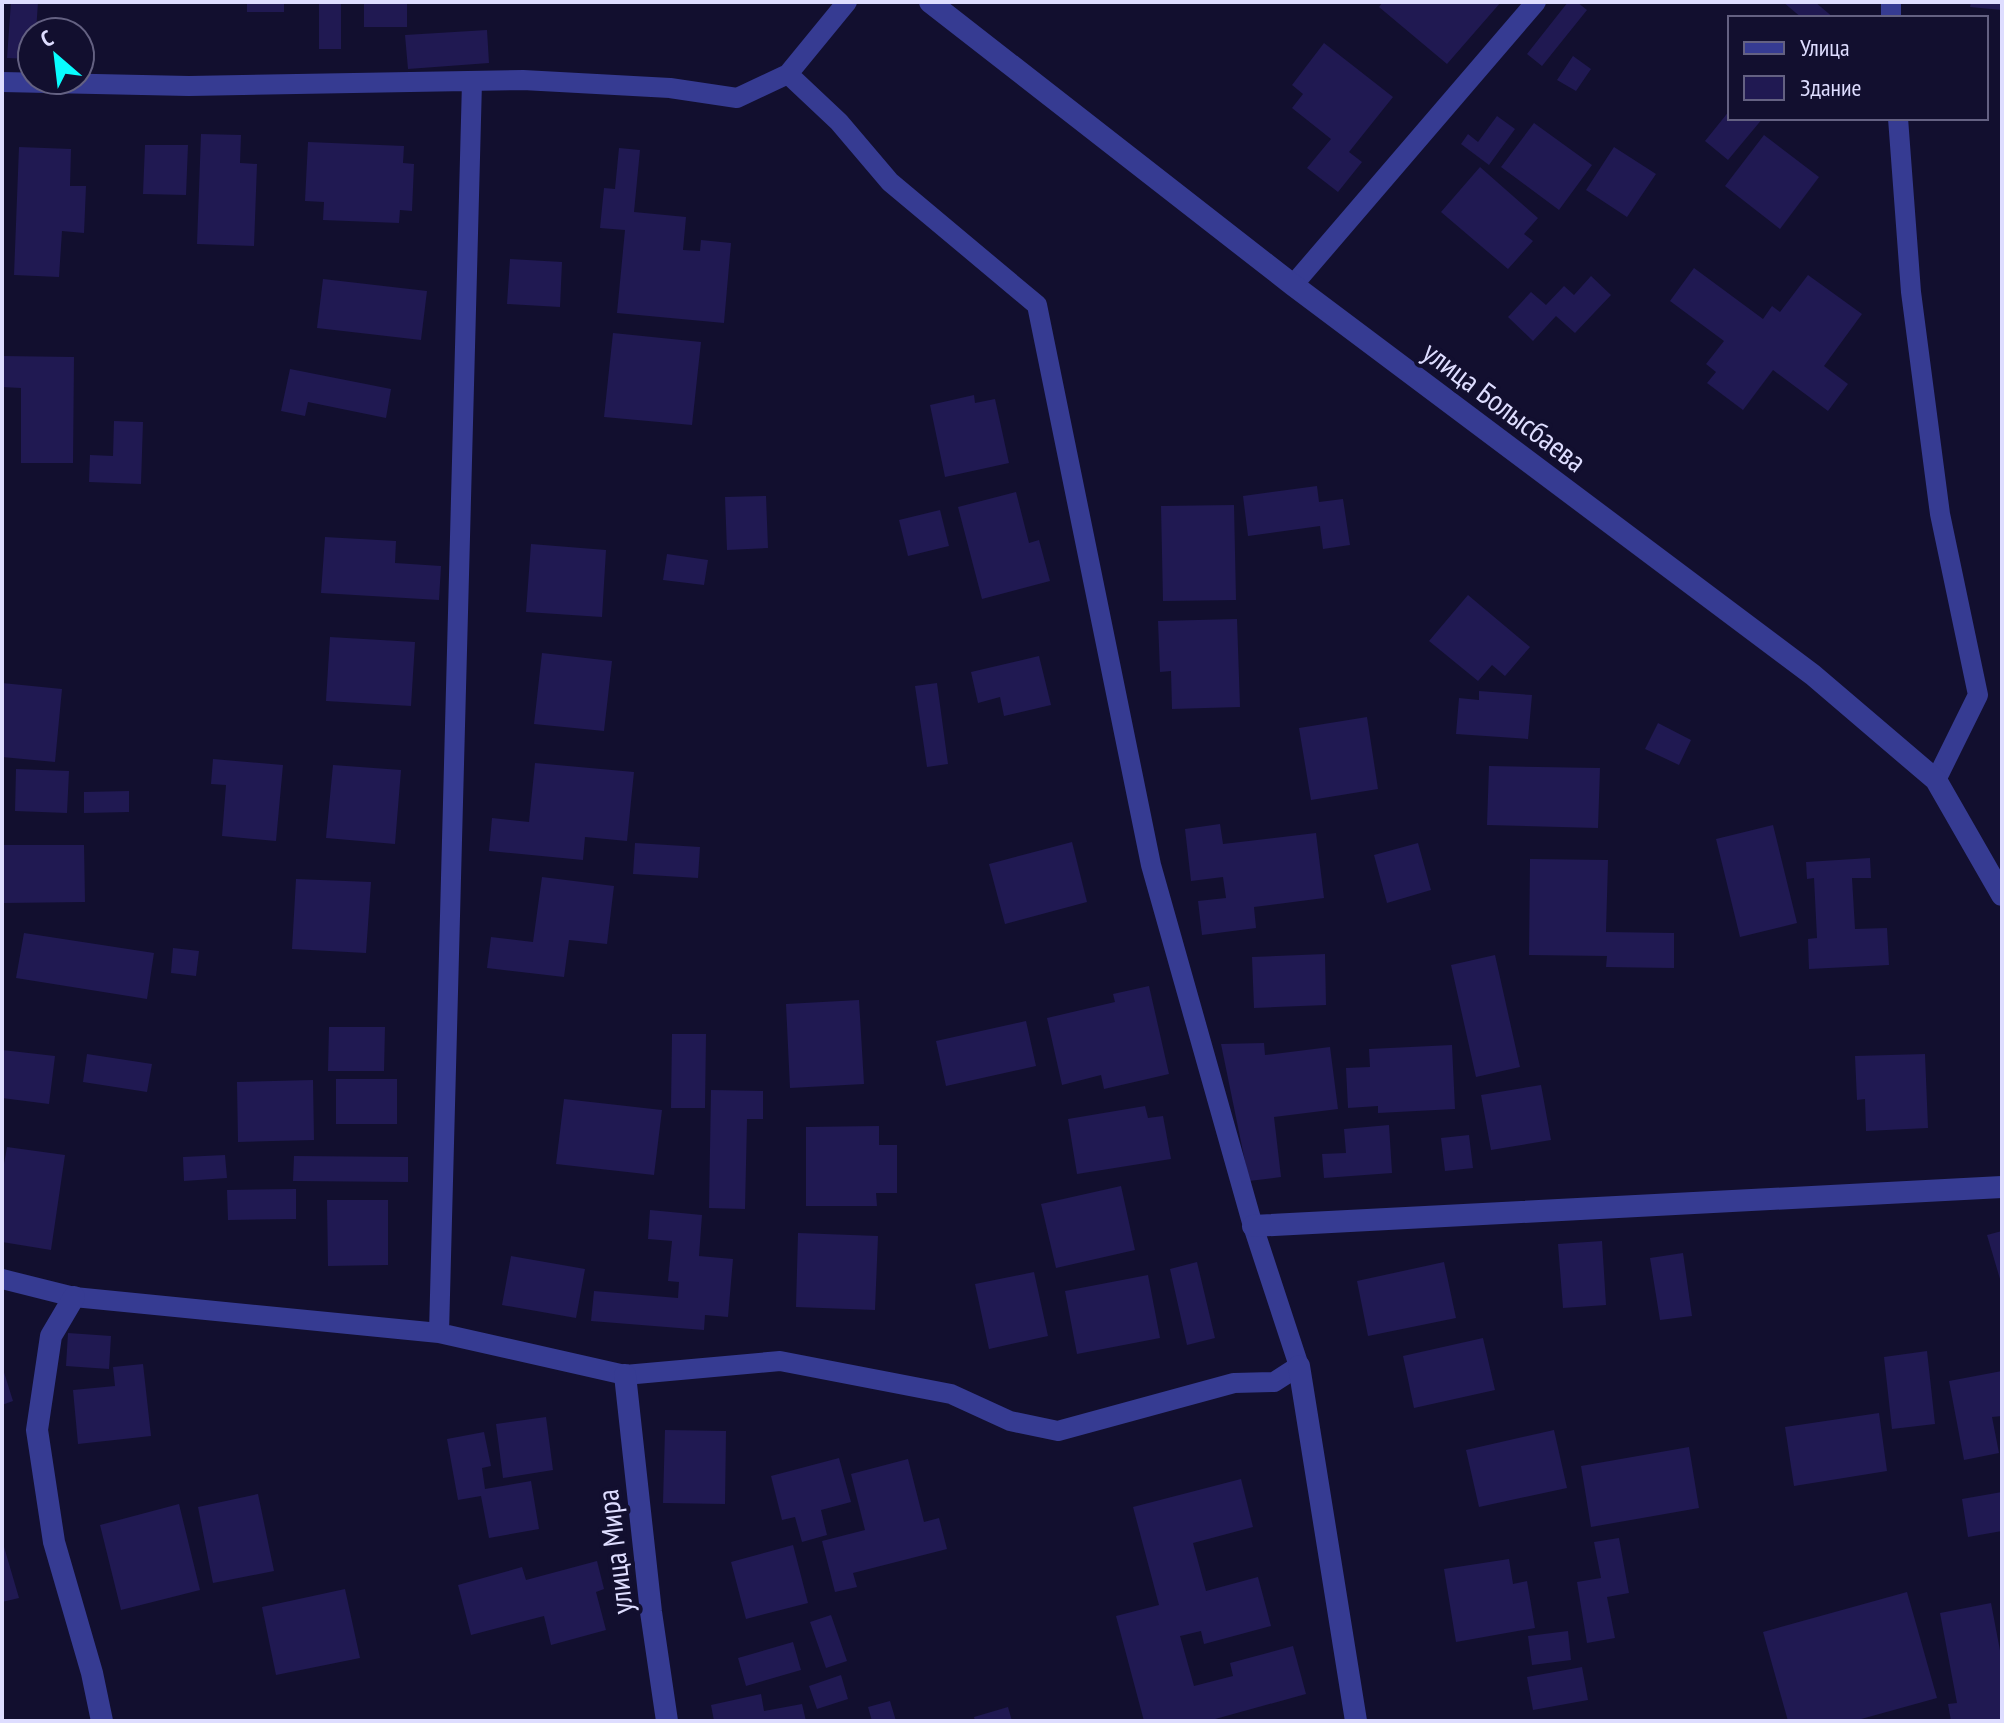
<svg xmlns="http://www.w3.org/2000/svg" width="2004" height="1723" font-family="'PT Sans Narrow',sans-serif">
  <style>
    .building { fill: #201952 }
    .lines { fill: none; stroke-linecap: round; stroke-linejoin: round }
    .service { stroke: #363b92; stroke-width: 20 }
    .minor { stroke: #363b92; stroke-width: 22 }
    .tertiary { stroke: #363b92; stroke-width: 22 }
    .labels { text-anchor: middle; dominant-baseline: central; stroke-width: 8; stroke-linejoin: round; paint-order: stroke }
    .street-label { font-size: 30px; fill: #deddff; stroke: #120f2f }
  </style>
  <rect width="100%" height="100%" fill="#120f2f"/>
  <path class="building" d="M11 2H38L36 32H32V59L7 58Z
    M247 2H284V12H247Z
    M319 2H341V49H319Z
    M364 2H407V27H364Z
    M1383 2H1501L1447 64 1379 7Z
    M1568 2H1577L1587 10 1542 66 1527 54Z
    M1783 2H1815L1834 18H1802Z
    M1971 2H2002V10L1970 7Z
    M487 30 489 63 408 69 405 35Z
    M1324 43 1393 97 1349 152 1362 162 1338 192 1307 168 1331 139 1292 108 1303 94 1292 85Z
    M1573 56 1591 69 1576 91 1557 80Z
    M1730 110V118H1763L1728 160 1705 141Z
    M1497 116 1515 129 1489 165 1461 144 1468 134 1478 142Z
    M1534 123 1592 165 1559 210 1501 167Z
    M201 134 241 135 240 163 257 164 254 246 197 244Z
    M1764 135 1819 177 1780 229 1725 186Z
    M308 142 404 146 403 163 414 164 412 211 400 210 399 223 323 220 324 202 305 201Z
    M145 145H188L186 195 143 194Z
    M19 147 71 149 70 186H86L84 233 62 231 59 277 14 275Z
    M1614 147 1656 174 1627 217 1586 190Z
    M619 148 640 150 634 212 686 217 683 250 700 251 701 240 731 243 724 323 617 313 625 230 600 228 604 188 615 189Z
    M1480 167 1538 218 1524 234 1533 241 1508 269 1441 212Z
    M510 259 562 262 560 307 507 304Z
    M1694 268 1763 319 1772 306 1780 312 1808 275 1862 314 1824 366 1848 384 1828 411 1773 370 1743 410 1707 383 1716 372 1706 364 1724 341 1670 301Z
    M1591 276 1611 295 1575 333 1556 316 1533 341 1508 317 1531 292 1546 305 1564 286 1574 295Z
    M323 279 427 291 421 340 317 328Z
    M613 333 701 342 692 425 604 417Z
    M2 356 74 357 73 463H21V388L2 387Z
    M290 369 391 389 386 418 308 402 305 416 281 411Z
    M974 395 975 403 995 399 1009 463 945 477 930 405Z
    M114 421 143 422 141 484 89 482 90 455 113 456Z
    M1317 486 1319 502 1343 499 1350 545 1323 549 1320 526 1248 536 1243 496Z
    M1016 492 1029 543 1039 540 1050 581 982 599 958 507Z
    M766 496 768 548 727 550 725 497Z
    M1234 505 1236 600 1163 601 1161 506Z
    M940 510 949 546 908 556 899 520Z
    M325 537 396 541 395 563 441 566 439 600 321 593Z
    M531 544 606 550 602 617 526 612Z
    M667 554 708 560 704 585 663 580Z
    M1468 595 1530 647 1505 676 1492 665 1478 681 1429 641Z
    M1237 619 1240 707 1172 709 1171 671 1160 672 1158 621Z
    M330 637 415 642 411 706 326 701Z
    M542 653 612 661 604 731 534 724Z
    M1039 656 1051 705 1004 716 1000 697 978 703 971 672Z
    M2 683 62 689 55 762 2 757Z
    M937 683 948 764 927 767 915 686Z
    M1479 691 1532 695 1528 739 1456 734 1459 698 1479 700Z
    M1367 717 1378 789 1311 800 1299 728Z
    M1658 723 1691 740 1679 765 1645 749Z
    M213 759 283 765 276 841 222 836 226 785 211 784Z
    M535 763 634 772 627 841 585 837 583 860 489 851 492 818 529 822Z
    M333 765 401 770 395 844 326 838Z
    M1489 766 1600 768 1598 828 1487 825Z
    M16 769 69 771 67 813 15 811Z
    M129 791V812L84 813V792Z
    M1220 824 1223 844 1316 833 1324 898 1254 907 1256 928 1202 935 1198 901 1226 898 1223 877 1191 881 1185 829Z
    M1773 825 1797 923 1740 937 1716 839Z
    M1072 842 1087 902 1005 924 989 864Z
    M635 843 700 847 698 878 633 874Z
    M1418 843 1431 890 1387 903 1374 855Z
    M4 845H84L85 902 4 903Z
    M1870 858 1871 878H1852L1855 929 1887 928 1889 965 1809 969 1808 939 1817 938 1814 878 1807 879 1806 862Z
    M1530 859 1608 860 1606 932 1674 933V968L1606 967 1607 956 1529 955Z
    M542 877 614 886 607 944 569 940 564 977 487 968 491 937 533 942Z
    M296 879 371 882 366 953 292 949Z
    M24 933 154 953 147 999 16 978Z
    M173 948 199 951 196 976 171 973Z
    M1325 954 1326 1005 1254 1008 1252 957Z
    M1495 955 1520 1067 1476 1077 1451 965Z
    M1149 986 1169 1074 1104 1089 1101 1075 1062 1085 1047 1018 1115 1002 1113 994Z
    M859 1000 864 1084 790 1088 786 1004Z
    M1026 1021 1036 1066 946 1086 936 1041Z
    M329 1027H385L384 1071H328Z
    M672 1034H706L705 1108H671Z
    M1264 1043 1265 1055 1330 1047 1338 1109 1274 1117 1281 1177 1249 1181 1221 1044Z
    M1452 1045 1455 1109 1378 1113V1106L1348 1108 1346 1068 1370 1067 1369 1049Z
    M2 1050 55 1056 49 1104 2 1098Z
    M87 1054 152 1064 147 1092 83 1082Z
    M1925 1054 1928 1128 1866 1131 1865 1099 1857 1100 1855 1056Z
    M336 1079H397V1124H336Z
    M313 1080 314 1140 238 1142 237 1082Z
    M1541 1085 1551 1140 1491 1150 1481 1095Z
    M711 1090 763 1091V1119H747L745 1209 709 1208Z
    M564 1099 662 1110 654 1175 556 1164Z
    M1145 1106 1148 1118 1163 1116 1171 1159 1077 1174 1068 1119Z
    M1389 1125 1392 1173 1324 1178 1322 1154 1346 1153 1344 1129Z
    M879 1126V1145H897V1193H876L877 1206H806V1127Z
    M1469 1135 1473 1168 1445 1171 1441 1138Z
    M7 1147 65 1155 51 1250 2 1242V1175Z
    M225 1155 227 1178 184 1181 183 1157Z
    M294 1156 408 1157V1182L293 1181Z
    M1121 1186 1135 1250 1056 1268 1041 1204Z
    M296 1189V1219L228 1220 227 1190Z
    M327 1200H388V1265L328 1266Z
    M650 1210 702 1215 699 1256 733 1259 728 1317 705 1315 704 1330 591 1321 594 1291 678 1298 679 1282 668 1281 672 1241 648 1239Z
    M2002 1231V1278L2000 1279 1987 1235Z
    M798 1233 878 1236 875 1310 796 1307Z
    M1602 1241 1606 1305 1563 1308 1558 1244Z
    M1683 1253 1692 1316 1660 1320 1650 1258Z
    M511 1256 585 1269 576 1318 502 1305Z
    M1197 1262 1215 1338 1187 1345 1170 1269Z
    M1444 1262 1456 1318 1368 1336 1357 1281Z
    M1034 1272 1048 1336 989 1349 975 1284Z
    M1148 1275 1160 1338 1077 1354 1065 1291Z
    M68 1333 111 1336 109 1369 66 1366Z
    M1483 1338 1495 1390 1414 1408 1403 1356Z
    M1927 1351 1935 1424 1892 1429 1884 1357Z
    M143 1364 151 1436 78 1444 73 1390 115 1386 113 1367Z
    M2 1366 13 1401 2 1405Z
    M2002 1371V1416L1992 1417 1999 1453 1964 1460 1949 1381Z
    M1879 1413 1887 1471 1794 1486 1785 1427Z
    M546 1417 553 1470 503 1478 496 1424Z
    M665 1430 726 1431 725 1504 663 1503Z
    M1554 1430 1567 1488 1479 1507 1466 1450Z
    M484 1432 491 1466 482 1468 485 1489 531 1481 539 1529 489 1538 481 1496 458 1500 447 1439Z
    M1689 1447 1699 1508 1591 1527 1581 1466Z
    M839 1458 851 1502 821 1510 827 1535 802 1542 795 1517 782 1520 771 1476Z
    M908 1459 924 1522 939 1518 947 1549 853 1573 857 1587 835 1592 822 1541 865 1530 851 1474Z
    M1241 1479 1253 1527 1193 1543 1206 1591 1258 1577 1271 1626 1204 1644 1201 1631 1180 1636 1194 1686 1233 1676 1230 1663 1293 1646 1306 1694 1208 1721H1144L1116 1616 1159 1605 1133 1507Z
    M2002 1492V1531L1968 1537 1962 1499Z
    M258 1494 274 1571 213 1583 198 1507Z
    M179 1504 200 1590 121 1610 100 1525Z
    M1619 1538 1629 1593 1607 1597 1615 1638 1587 1643 1577 1582 1601 1578 1594 1542Z
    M2 1540 19 1598 2 1602Z
    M793 1545 808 1603 746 1619 731 1562Z
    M1509 1559 1513 1584 1527 1581 1535 1628 1456 1642 1444 1569Z
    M597 1561 604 1589 596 1592 606 1630 551 1645 544 1616 471 1635 458 1585 522 1567 526 1580Z
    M345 1589 360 1658 276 1675 262 1607Z
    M1907 1592 1937 1698 1854 1721H1788L1763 1632Z
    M1991 1603 2002 1661V1721H1951L1948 1704 1957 1703 1940 1613Z
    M831 1615 847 1661 826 1668 810 1622Z
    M1568 1631 1571 1660 1532 1665 1528 1636Z
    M793 1642 801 1670 746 1686 738 1658Z
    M1582 1667 1588 1700 1533 1710 1527 1677Z
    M841 1675 848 1699 817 1709 809 1686Z
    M761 1694 764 1711 802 1704 806 1721H714L711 1705Z
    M890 1701 896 1721H872L868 1707Z
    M1008 1707 1012 1721H975L974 1717Z"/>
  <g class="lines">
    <path class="service" d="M1891 18V2
      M2 82 189 86 523 80 670 88 737 98 788 74 847 2
      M1898 118 1911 292 1940 514 1978 695 1936 780
      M1293 285 1536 2
      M2 1279 74 1297 439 1333 625 1375 780 1361 951 1394 1010 1421 1058 1431 1234 1383 1274 1382 1299 1366 1253 1226 1151 865 1037 305 890 182 839 122 788 74
      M439 1333 472 82"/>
    <path class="minor" d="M1253 1226 2002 1187
      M74 1297 51 1336 37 1430 54 1542 92 1673 102 1721
      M1299 1366 1356 1721
      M625 1375 651 1612 667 1721"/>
    <path class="tertiary" d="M930 2 1293 285 1813 675 1936 780 2002 895"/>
  </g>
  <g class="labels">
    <g class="street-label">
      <text transform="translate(1505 406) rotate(37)">улица Болысбаева</text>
      <text transform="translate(614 1552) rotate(-97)">улица Мира</text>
    </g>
  </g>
  <rect width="2004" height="1723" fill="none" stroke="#deddff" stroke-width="8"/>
  <rect x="1728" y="16" width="260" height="104" fill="#120f2f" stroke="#646182" stroke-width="2"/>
  <rect x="1744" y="42" width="40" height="12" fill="#363b92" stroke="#646182" stroke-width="2"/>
  <text x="1800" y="56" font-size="24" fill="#deddff">Улица</text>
  <rect x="1744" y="76" width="40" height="24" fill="#201952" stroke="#646182" stroke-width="2"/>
  <text x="1800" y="96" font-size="24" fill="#deddff">Здание</text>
  <g transform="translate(56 56) rotate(332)"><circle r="38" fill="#120f2f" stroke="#646182" stroke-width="2"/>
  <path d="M0-6L14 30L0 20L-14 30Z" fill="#09fdff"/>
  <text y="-12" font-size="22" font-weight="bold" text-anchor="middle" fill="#deddff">С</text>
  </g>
</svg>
